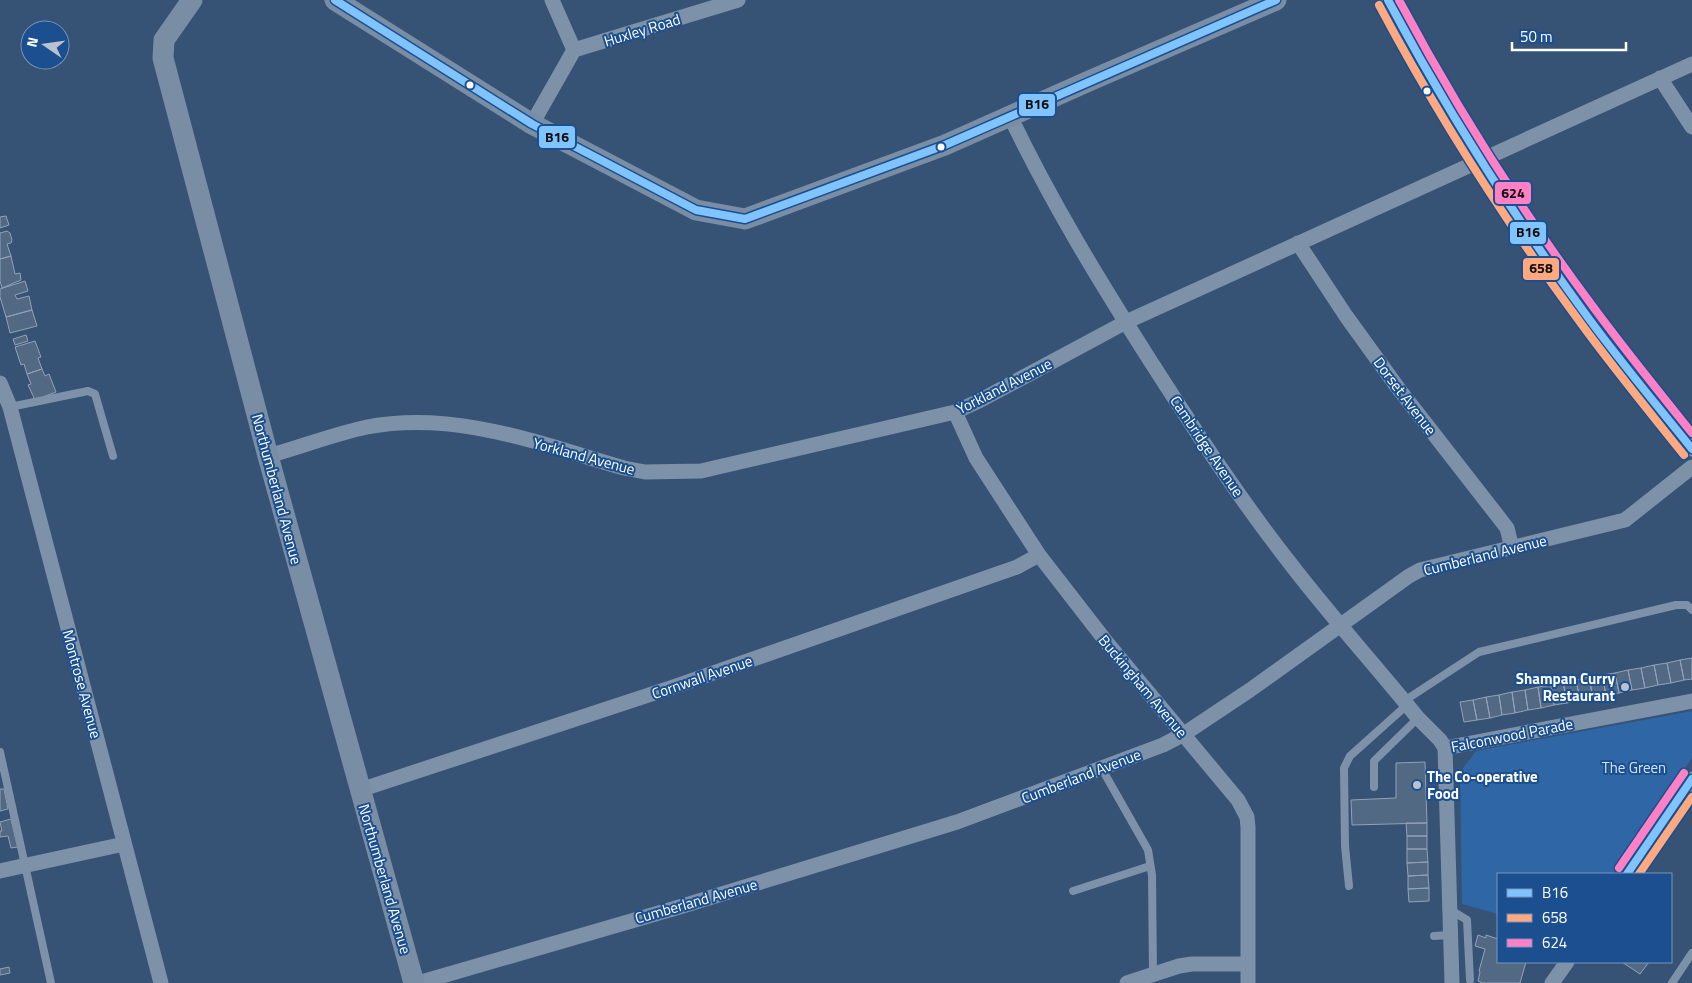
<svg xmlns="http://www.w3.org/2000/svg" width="1692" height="983" font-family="'Titillium Web',sans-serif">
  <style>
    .green { fill: #2f66a5 }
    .building { fill: #526984; stroke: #92a2b6 }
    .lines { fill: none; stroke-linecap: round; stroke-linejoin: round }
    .lane { stroke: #7d92a8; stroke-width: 8 }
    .street { stroke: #7d92a8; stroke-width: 15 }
    .secondary { stroke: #798da4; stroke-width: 21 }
    .bus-1-casing { stroke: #1b4f8f; stroke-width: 11 }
    .bus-2-casing { stroke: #1b4f8f; stroke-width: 11 }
    .bus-3-casing { stroke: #1b4f8f; stroke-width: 11 }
    .bus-1 { stroke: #80c4ff; stroke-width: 8 }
    .bus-2 { stroke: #ffa980; stroke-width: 8 }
    .bus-3 { stroke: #ff80c5; stroke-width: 8 }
    .bus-dot { fill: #fff; stroke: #1b4f8f; stroke-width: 2 }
    .poi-dot { fill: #b9c2ce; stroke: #1b4f8f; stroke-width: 2 }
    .labels { text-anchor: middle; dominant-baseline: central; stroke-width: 4; stroke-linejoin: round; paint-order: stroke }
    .street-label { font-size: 15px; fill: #fff; stroke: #1b4f8f }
    .poi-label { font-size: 15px; font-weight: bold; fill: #fff; stroke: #1b4f8f; text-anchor: end }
    .park-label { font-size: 15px; fill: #cfe3fa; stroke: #1b4f8f }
    .line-badge { stroke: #1b4f8f; stroke-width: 2 }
    .pale-badge-label { font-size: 14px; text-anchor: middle; font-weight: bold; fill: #111 }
  </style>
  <rect width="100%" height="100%" fill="#365274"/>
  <path class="green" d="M1692 711V758L1613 874H1498V914L1462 904 1460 772 1476 751Z"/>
  <path class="building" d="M6 216 9 225 0 228V217Z
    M7 231 10 233 12 240 11 243 7 244 11 256 0 259V233Z
    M11 256 15 274 20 273 21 280 2 288 0 281V259Z
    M25 281 28 291 15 295 17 299 29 296 32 310 6 317 0 297V289Z
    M32 310 37 326 10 333 6 317Z
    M26 335 28 341 15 345 13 339Z
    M35 341 41 357 38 358 42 369 27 374 24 364 21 365 15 347Z
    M42 369 45 376 49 374 56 392 35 400 28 385 31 384 27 374Z
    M1692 658V679L1684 680 1680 660Z
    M1680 660 1684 680 1671 683 1667 663Z
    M1667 663 1671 683 1658 685 1654 665Z
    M1654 665 1658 685 1645 688 1641 668Z
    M1641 668 1645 688 1632 690 1628 670Z
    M1628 670 1632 690 1619 693 1615 673Z
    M1615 673 1619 693 1606 695 1602 675Z
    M1602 675 1606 695 1593 698 1589 677Z
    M1589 677 1593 698 1580 700 1576 680Z
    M1576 680 1580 700 1567 703 1563 682Z
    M1563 682 1567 703 1554 705 1551 685Z
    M1551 685 1554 705 1541 708 1538 687Z
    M1538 687 1541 708 1528 710 1525 690Z
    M1525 690 1528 710 1515 713 1512 692Z
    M1512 692 1515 713 1502 715 1499 695Z
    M1499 695 1502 715 1490 718 1486 697Z
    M1486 697 1490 718 1477 720 1473 700Z
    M1473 700 1477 720 1464 722 1460 702Z
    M1425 762 1427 823 1352 825 1351 800 1396 798V763Z
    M0 789H4L8 809 0 811Z
    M11 819 18 847 11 848 8 836 0 837V831H2L0 822Z
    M1406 823H1427V836H1407Z
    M1407 836H1427V849H1407Z
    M1407 849H1427L1428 862 1407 863Z
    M1428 862V875L1408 876 1407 863Z
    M1428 875 1429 888 1408 889V876Z
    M1429 888V901L1409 902 1408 889Z
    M1478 935 1486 938V935L1498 939V962H1526L1520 983H1483L1478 981 1480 972 1479 971 1485 949 1475 946Z
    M1622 962H1649L1640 974Z
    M9 967 10 973 0 975V969Z"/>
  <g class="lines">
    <path class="lane" d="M10 407 88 391 95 394 113 456
      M1404 701 1479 652 1676 605H1687L1692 610
      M0 752 51 983
      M1102 769 1148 850 1152 875 1153 975
      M1374 787V761L1418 718
      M1349 886 1345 846 1344 768 1350 756 1407 705
      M1073 891 1150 866
      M1449 909 1467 920 1470 980
      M1434 936 1450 935
      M1672 983 1692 953"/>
    <path class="street" d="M552 0 574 50
      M1388 0C1444 109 1512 214 1585 313 1619 359 1656 404 1692 449
      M574 50 738 0
      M1660 78 1692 127
      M1010 116C1051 202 1100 282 1151 362 1196 432 1241 501 1293 567 1333 619 1377 667 1418 718L1440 740 1445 748 1452 983
      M532 124 574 50
      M1298 243 1346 316 1398 388 1507 528 1512 548
      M0 383 10 407 161 983
      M955 412 976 458 1039 555 1108 644 1238 800 1247 817 1248 827V983
      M268 456C301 447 334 434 367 427 456 410 540 444 624 468L645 472 701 471 955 412 979 401 1126 322 1692 64
      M1445 748 1692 701
      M360 790 676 686 1017 567 1039 555
      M0 871 124 844
      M1627 874 1692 779
      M418 983 676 908 957 822 1163 745 1184 734 1250 690 1409 576 1420 570 1625 520 1692 467
      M1127 983 1179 966 1192 964H1248
      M1552 983 1567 962"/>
    <path class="secondary" d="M192 0 164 40 163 58 268 456 414 983
      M335 0 532 124 696 210 745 219 945 145 1089 81 1276 0"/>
    <defs>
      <path id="bus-1" d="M335 0 532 124 696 210 745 219 945 145 1276 0
        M1388 0C1446 109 1511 212 1584 312 1618 359 1656 404 1692 449
        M1627 874 1692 779"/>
      <path id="bus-2" d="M1379 5C1437 114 1503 218 1577 318 1611 365 1648 410 1684 455
        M1639 874 1692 797"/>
      <path id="bus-3" d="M1399 0C1456 107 1521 210 1594 308 1625 350 1659 392 1692 433
        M1619 868 1684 773"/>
    </defs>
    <use href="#bus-1" class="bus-1-casing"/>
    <use href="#bus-2" class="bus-2-casing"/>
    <use href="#bus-3" class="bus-3-casing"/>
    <use href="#bus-1" class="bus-1"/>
    <use href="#bus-2" class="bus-2"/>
    <use href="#bus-3" class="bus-3"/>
  </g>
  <g class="bus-dot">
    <circle cx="470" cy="85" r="4.5"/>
    <circle cx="1427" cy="91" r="4.5"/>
    <circle cx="941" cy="147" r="4.5"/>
  </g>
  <g class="poi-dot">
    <circle cx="1625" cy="687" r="5"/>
    <circle cx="1417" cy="785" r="5"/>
  </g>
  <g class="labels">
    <g class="street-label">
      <text transform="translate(642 30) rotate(-17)">Huxley Road</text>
      <text transform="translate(1004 386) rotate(-27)">Yorkland Avenue</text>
      <text transform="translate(1405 396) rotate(53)">Dorset Avenue</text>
      <text transform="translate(1207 446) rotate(56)">Cambridge Avenue</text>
      <text transform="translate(584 456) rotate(15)">Yorkland Avenue</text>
      <text transform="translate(277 489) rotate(75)">Northumberland Avenue</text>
      <text transform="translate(1485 555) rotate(-14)">Cumberland Avenue</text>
      <text transform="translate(702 677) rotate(-19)">Cornwall Avenue</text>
      <text transform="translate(82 684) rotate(75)">Montrose Avenue</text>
      <text transform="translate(1143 686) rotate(50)">Buckingham Avenue</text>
      <text transform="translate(1512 735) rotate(-11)">Falconwood Parade</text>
      <text transform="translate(1081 776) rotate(-21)">Cumberland Avenue</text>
      <text transform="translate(385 879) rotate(74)">Northumberland Avenue</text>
      <text transform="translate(696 901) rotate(-16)">Cumberland Avenue</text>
    </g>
    <g class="poi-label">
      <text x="1615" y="678">Shampan Curry<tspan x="1615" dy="17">Restaurant</tspan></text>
      <text x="1427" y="776" text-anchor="start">The Co-operative<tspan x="1427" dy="17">Food</tspan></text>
    </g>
    <g class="park-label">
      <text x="1634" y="767">The Green</text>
    </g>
  </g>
  <g class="line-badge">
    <rect x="1018" y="93" width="38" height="24" rx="5" fill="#80c4ff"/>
    <rect x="538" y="125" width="38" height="24" rx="5" fill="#80c4ff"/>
    <rect x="1494" y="181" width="38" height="24" rx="5" fill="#ff80c5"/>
    <rect x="1509" y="221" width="38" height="24" rx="5" fill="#80c4ff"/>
    <rect x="1522" y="257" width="38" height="24" rx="5" fill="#ffa980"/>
  </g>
  <g class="pale-badge-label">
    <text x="1037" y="109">B16</text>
    <text x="557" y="142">B16</text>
    <text x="1513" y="198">624</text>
    <text x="1528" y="237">B16</text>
    <text x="1541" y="273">658</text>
  </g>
  <rect x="1497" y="873" width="175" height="90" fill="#1b4f8f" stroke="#7695bc"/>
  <rect x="1507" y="889" width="25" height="8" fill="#80c4ff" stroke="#7695bc"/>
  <text x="1542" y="898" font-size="15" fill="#ffffff">B16</text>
  <rect x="1507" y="914" width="25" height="8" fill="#ffa980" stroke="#7695bc"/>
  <text x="1542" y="923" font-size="15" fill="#ffffff">658</text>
  <rect x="1507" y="939" width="25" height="8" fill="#ff80c5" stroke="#7695bc"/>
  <text x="1542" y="948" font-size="15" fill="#ffffff">624</text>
  <g transform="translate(45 45) rotate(283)"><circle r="24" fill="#1b4f8f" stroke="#7695bc"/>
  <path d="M0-4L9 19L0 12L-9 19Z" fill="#b9c2ce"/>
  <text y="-8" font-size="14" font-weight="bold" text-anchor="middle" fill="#ffffff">N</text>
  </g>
  <path d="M1512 42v8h114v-8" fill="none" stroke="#ffffff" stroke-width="2.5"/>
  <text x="1520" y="42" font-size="15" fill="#ffffff" stroke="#1b4f8f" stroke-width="4" paint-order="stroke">50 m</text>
</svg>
